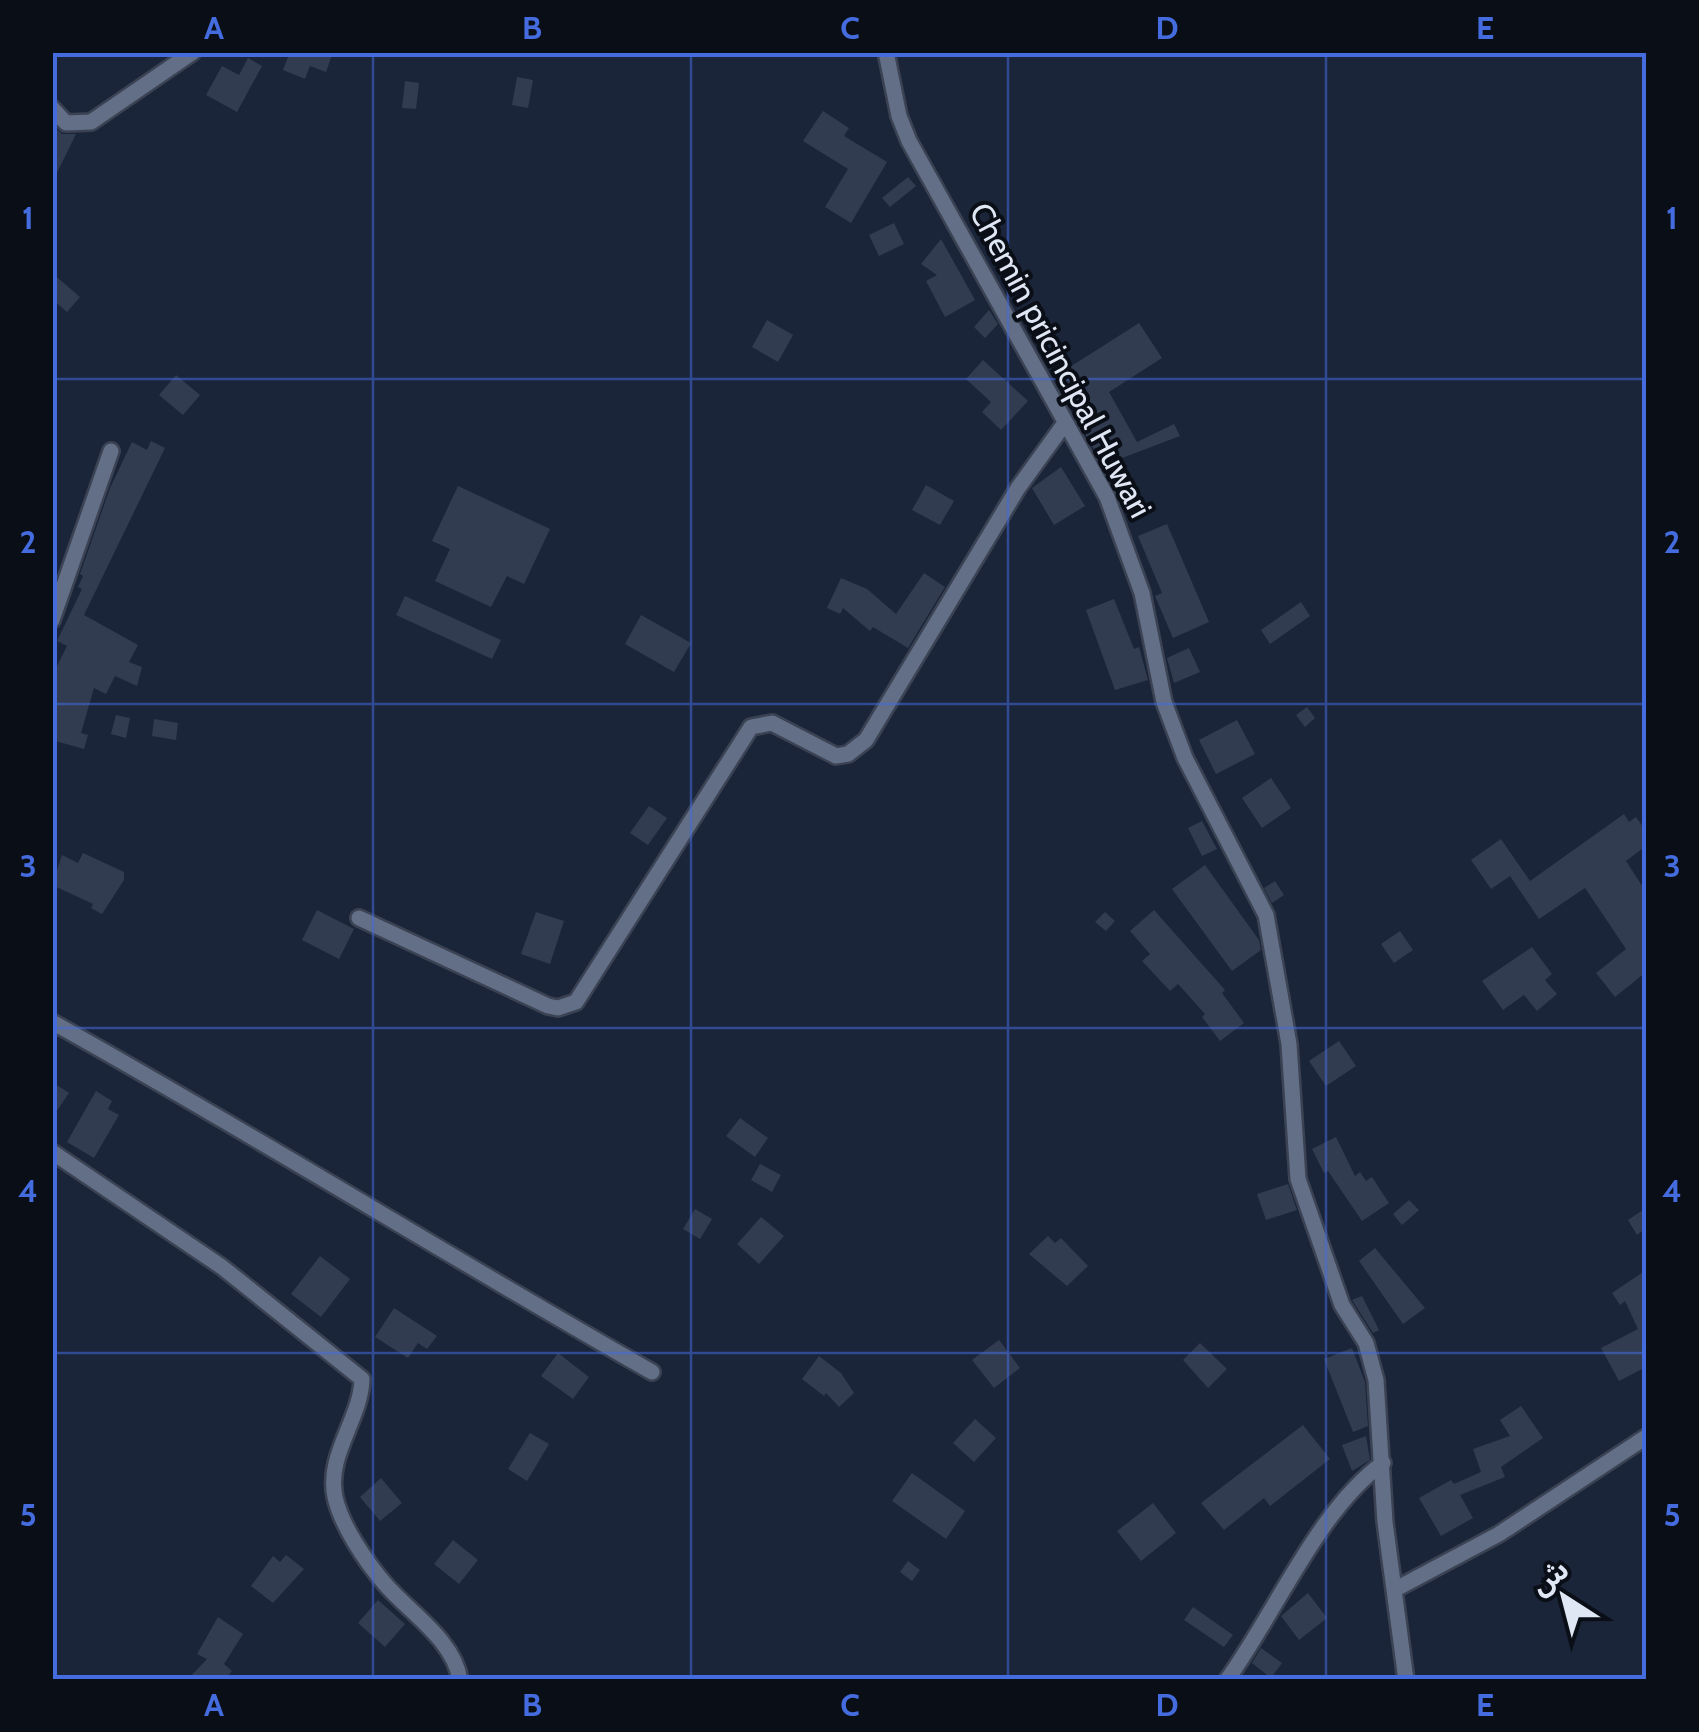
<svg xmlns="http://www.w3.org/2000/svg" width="1699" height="1732" font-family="Cabin,'Noto Sans Arabic',sans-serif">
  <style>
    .building { fill: #313c51 }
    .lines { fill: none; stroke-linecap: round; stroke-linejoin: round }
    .street-casing { stroke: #3a4253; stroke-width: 20 }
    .street { stroke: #626f86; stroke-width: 15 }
    .grid { fill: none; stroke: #446cde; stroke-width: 2.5; stroke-opacity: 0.55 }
    .labels { text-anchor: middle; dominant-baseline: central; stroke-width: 8; stroke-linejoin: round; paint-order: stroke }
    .street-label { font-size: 32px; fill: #dfe6f4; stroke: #0a0f17 }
    .neatline { fill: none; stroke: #446cde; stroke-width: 4 }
    .grid-label { font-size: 32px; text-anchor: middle; font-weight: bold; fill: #446cde }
  </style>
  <rect width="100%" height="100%" fill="#1b2539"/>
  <path class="building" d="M279 52H333L326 72 310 66 305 79 283 70 288 57Z
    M248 58 262 66 237 112 206 95 222 66 239 75Z
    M517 77 533 80 528 108 512 105Z
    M405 81 419 83 416 109 402 108Z
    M823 111 849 128 844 136 887 162 851 223 825 207 848 169 803 141Z
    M52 125 62 134H76L52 183Z
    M908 177 916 186 890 207 882 198Z
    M894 223 904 244 879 256 869 235Z
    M941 239 975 300 945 317 926 281 937 275 921 264Z
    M52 273 80 297 67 312 52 299Z
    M989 310 998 324 985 338 974 327Z
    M767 320 793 335 778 362 752 347Z
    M1139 323 1162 358 1109 392 1137 442 1174 424 1180 436 1106 464 1090 444 1059 374Z
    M983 360 1028 401 1001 430 982 412 991 402 966 379Z
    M176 375 200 395 183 415 159 395Z
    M151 441 165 448 84 615 138 645 129 662 142 667 137 686 115 676 106 694 94 688 81 733 88 735 84 749 52 740V676L67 646 57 641 82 589 78 587 83 576 80 574 110 488 132 442 147 450Z
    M1061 467 1085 506 1054 525 1032 488Z
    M926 485 954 501 940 525 912 510Z
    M458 486 550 529 524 584 507 576 491 607 435 581 450 549 432 541Z
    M1167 524 1209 622 1173 638 1155 596 1162 593 1138 536Z
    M924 573 945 587 908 648 873 627 870 631 843 608 840 614 827 608 841 578 867 589 896 614Z
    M405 596 501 640 492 659 396 615Z
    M1114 599 1134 649 1139 647 1148 680 1115 690 1086 610Z
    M1301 602 1310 616 1270 644 1261 630Z
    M641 615 691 643 674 672 625 644Z
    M1189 648 1200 672 1174 683 1167 658Z
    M1307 707 1315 718 1305 727 1296 715Z
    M116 715 130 718 126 738 111 734Z
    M154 719 178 723 176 740 152 736Z
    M1237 720 1255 754 1216 774 1199 740Z
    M1271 778 1291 808 1262 828 1242 798Z
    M649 806 667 818 648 845 630 833Z
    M1624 814 1629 822 1636 817 1646 831V846L1626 861 1646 892V972L1615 997 1596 973 1626 949 1585 888 1539 919 1510 876 1491 889 1471 860 1501 839 1530 881Z
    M1202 821 1217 849 1202 856 1188 828Z
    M83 853 124 872V880L102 914 91 908 93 904 52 885 62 855 78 863Z
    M1205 865 1259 940 1261 950 1232 971 1172 889Z
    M1275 881 1284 895 1272 903 1264 888Z
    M317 910 354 929 339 959 302 940Z
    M1154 910 1225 990 1222 993 1244 1023 1220 1041 1202 1017 1205 1014 1178 984 1170 991 1142 961 1150 954 1130 931Z
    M536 912 564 921 550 964 521 954Z
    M1105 912 1115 921 1106 931 1095 922Z
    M1400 931 1413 950 1394 963 1381 944Z
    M1532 947 1552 974 1545 980 1557 994 1537 1011 1524 995 1503 1010 1482 981Z
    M1339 1041 1356 1066 1326 1086 1309 1061Z
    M52 1082 69 1093 52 1118Z
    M96 1091 112 1101 108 1109 119 1115 94 1158 67 1142Z
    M740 1118 768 1138 755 1157 726 1136Z
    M1336 1137 1355 1176 1360 1172 1366 1181 1372 1177 1389 1203 1362 1221 1328 1171 1324 1173 1312 1149Z
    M760 1164 781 1175 772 1192 751 1180Z
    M1288 1184 1297 1210 1266 1220 1257 1194Z
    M1409 1200 1419 1210 1402 1225 1393 1214Z
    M1646 1208V1228L1637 1235 1628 1220Z
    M695 1209 712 1219 700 1239 683 1229Z
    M761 1217 784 1236 759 1264 737 1244Z
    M1048 1236 1055 1243 1061 1238 1088 1266 1067 1286 1029 1254Z
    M1375 1248 1425 1308 1403 1324 1359 1261Z
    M320 1256 350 1279 321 1317 291 1294Z
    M1646 1270V1367L1619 1381 1601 1348 1638 1329 1625 1301 1620 1305 1612 1293Z
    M1362 1296 1379 1330 1373 1333 1352 1300Z
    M394 1308 437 1336 427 1349 418 1343 408 1358 375 1337Z
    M999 1340 1020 1368 994 1388 972 1360Z
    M1200 1343 1227 1369 1208 1388 1183 1360Z
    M1352 1348 1365 1382 1368 1426 1353 1432 1324 1359Z
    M558 1353 589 1377 573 1399 541 1376Z
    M819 1356 841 1373 854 1393 839 1407 826 1393 824 1396 802 1379Z
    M1521 1406 1543 1438 1501 1467 1505 1477 1460 1495 1473 1518 1441 1536 1419 1498 1451 1480 1454 1484 1481 1472 1473 1449 1510 1436 1500 1420Z
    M975 1419 996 1438 974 1462 953 1443Z
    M1303 1425 1330 1459 1270 1506 1264 1498 1224 1530 1201 1503Z
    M530 1433 549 1444 527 1481 508 1469Z
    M1366 1436 1370 1460 1352 1471 1342 1445Z
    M912 1473 965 1511 946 1539 892 1501Z
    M381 1478 402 1503 380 1521 360 1497Z
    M1153 1503 1176 1533 1141 1561 1117 1531Z
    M453 1540 478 1560 459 1584 434 1564Z
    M286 1555 304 1569 273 1603 251 1586 273 1556 280 1562Z
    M908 1561 920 1570 912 1581 900 1572Z
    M1308 1593 1327 1618 1299 1640 1281 1616Z
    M378 1600 405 1624 385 1647 358 1623Z
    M1193 1607 1233 1635 1224 1647 1184 1620Z
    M218 1617 243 1634 224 1664 232 1671 224 1680H187L207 1659 197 1654Z
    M1261 1648 1282 1663 1271 1678 1252 1663Z"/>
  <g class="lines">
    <defs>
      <path id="street" d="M886 52 899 116 909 141 1107 497 1142 593 1164 702 1185 758 1266 915 1289 1044 1298 1179 1342 1305 1366 1343 1376 1380 1385 1522 1406 1680
        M52 108 66 123 91 122 193 52
        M52 620 111 451
        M359 918 548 1006 558 1008 576 1002 751 727 772 723 836 756 848 754 866 740 1018 488 1065 423
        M52 1022C255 1135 451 1258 652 1372
        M52 1152 222 1267 362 1379C361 1419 326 1455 335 1497 341 1525 366 1562 385 1584 410 1613 454 1640 460 1680
        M1394 1590 1499 1534 1646 1437
        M1227 1680C1276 1612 1318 1510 1383 1463"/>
    </defs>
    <use href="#street" class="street-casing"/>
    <use href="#street" class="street"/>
  </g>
  <path class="grid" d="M373 52V1680M691 52V1680M1008 52V1680M1326 52V1680M52 379H1646M52 704H1646M52 1028H1646M52 1353H1646"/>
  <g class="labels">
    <g class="street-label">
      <text transform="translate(1061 360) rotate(62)">Chemin pricincipal Huwari</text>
    </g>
  </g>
  <rect width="1699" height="1732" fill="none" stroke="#0a0f17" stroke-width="110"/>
  <g transform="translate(1564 1597) rotate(324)" stroke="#0a0f17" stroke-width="8" paint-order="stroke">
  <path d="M0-8L18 38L0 25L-18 38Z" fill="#dfe6f4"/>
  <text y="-15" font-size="28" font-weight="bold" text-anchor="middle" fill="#dfe6f4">ش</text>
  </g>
  <rect x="55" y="55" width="1589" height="1622" class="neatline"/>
  <g class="grid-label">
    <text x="214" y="39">A</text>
    <text x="532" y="39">B</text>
    <text x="850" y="39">C</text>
    <text x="1167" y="39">D</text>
    <text x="1485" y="39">E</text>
    <text x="28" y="229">1</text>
    <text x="1672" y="229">1</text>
    <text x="28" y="553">2</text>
    <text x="1672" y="553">2</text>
    <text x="28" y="877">3</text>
    <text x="1672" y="877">3</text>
    <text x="28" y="1202">4</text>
    <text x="1672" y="1202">4</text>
    <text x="28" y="1526">5</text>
    <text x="1672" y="1526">5</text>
    <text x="214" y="1716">A</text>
    <text x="532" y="1716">B</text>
    <text x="850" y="1716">C</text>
    <text x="1167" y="1716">D</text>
    <text x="1485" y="1716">E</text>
  </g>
</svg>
